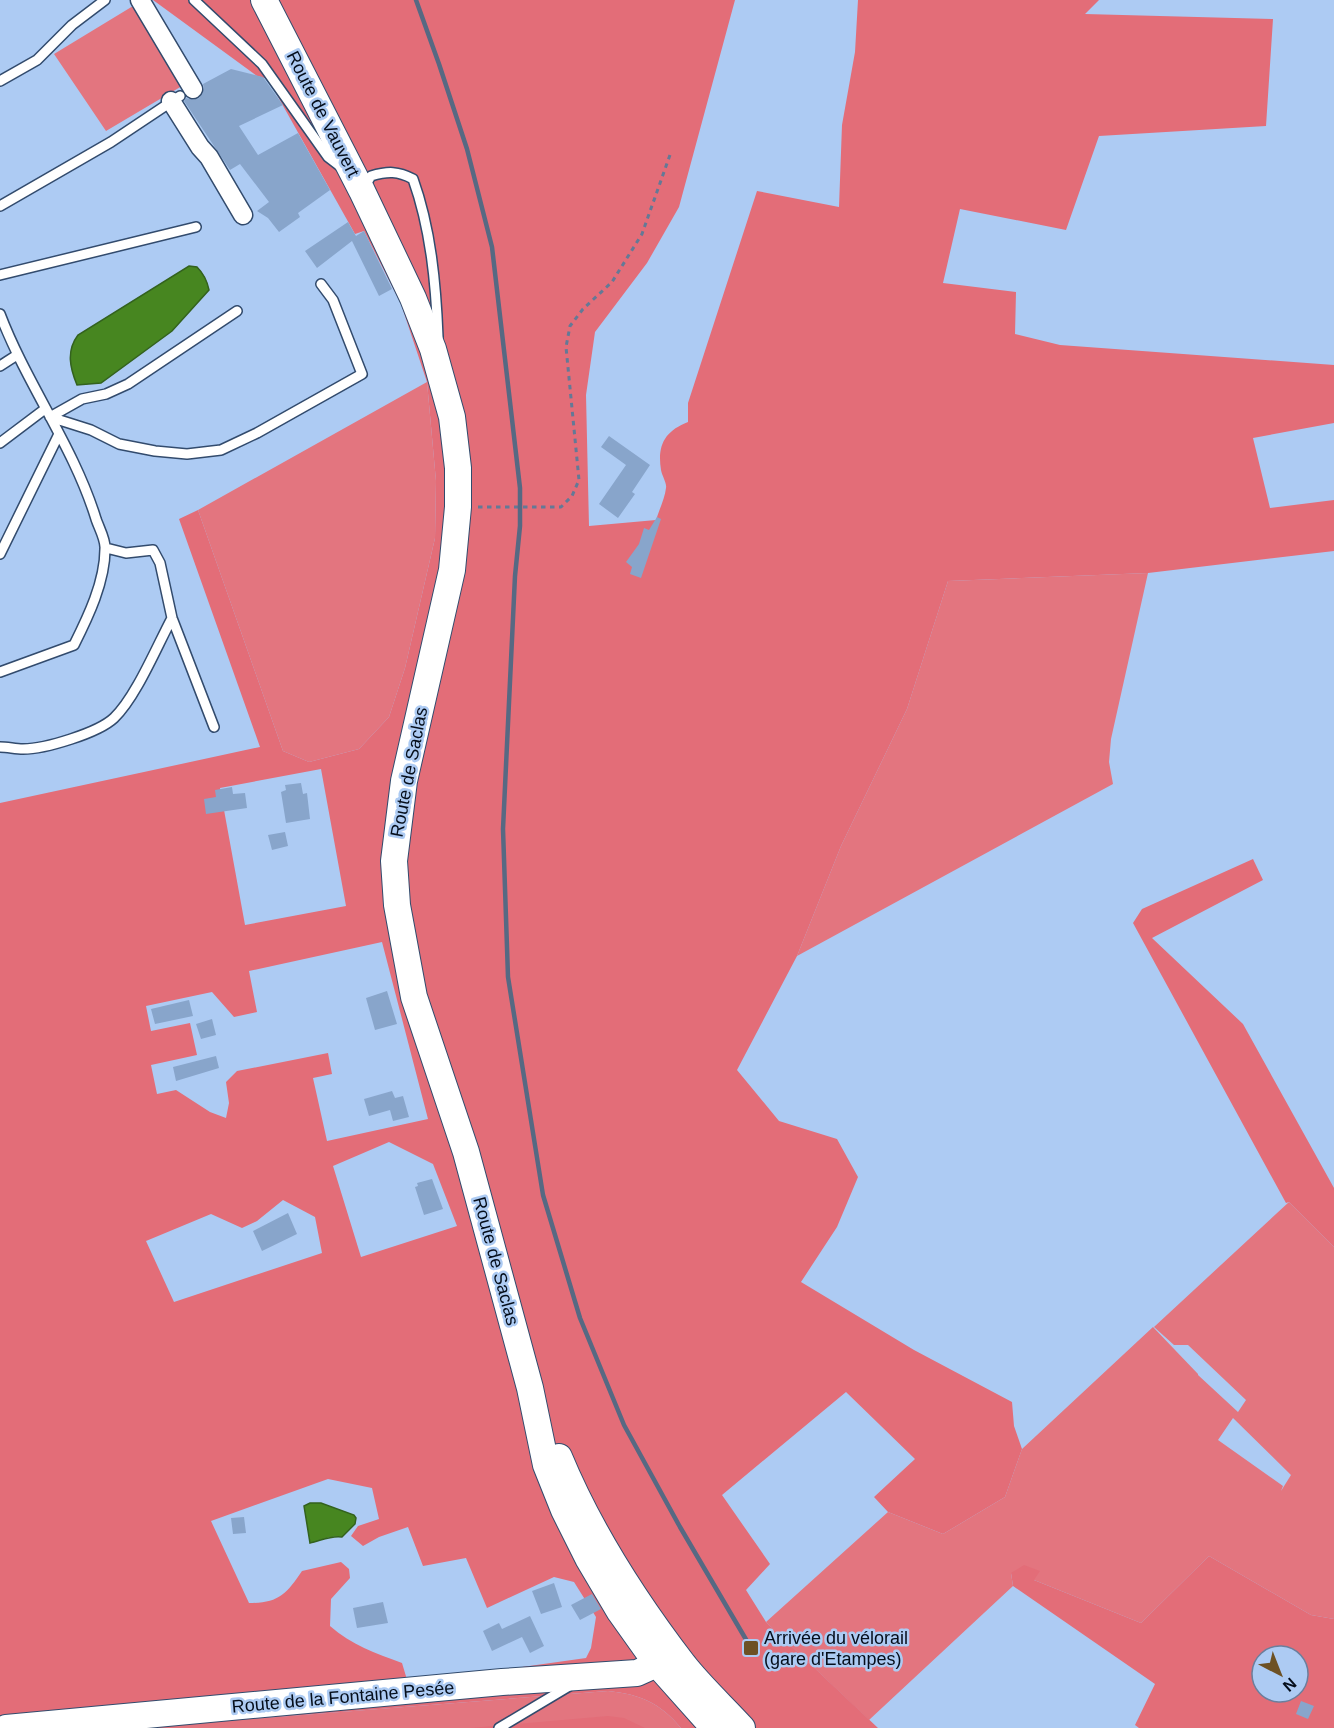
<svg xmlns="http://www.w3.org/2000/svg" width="1334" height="1728" font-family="Helvetica,sans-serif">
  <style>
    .green { fill: #e3757f; fill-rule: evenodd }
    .forest { fill: #e36d78; fill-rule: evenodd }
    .water { fill: #478620; stroke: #33621e; stroke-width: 1.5 }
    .building { fill: #88a5cb }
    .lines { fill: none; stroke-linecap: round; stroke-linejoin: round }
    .lane-casing { stroke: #324b6d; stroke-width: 12 }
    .street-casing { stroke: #324b6d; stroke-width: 21 }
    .secondary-casing { stroke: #324b6d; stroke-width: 28 }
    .path { stroke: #647996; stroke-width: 3; stroke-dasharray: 4.5 4.5; stroke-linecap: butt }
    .lane { stroke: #fff; stroke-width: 9 }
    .street { stroke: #fff; stroke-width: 18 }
    .secondary { stroke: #fff; stroke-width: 26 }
    .rail { stroke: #566983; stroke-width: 4.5 }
    .poi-dot { fill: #6d5124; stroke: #adcbf3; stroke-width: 2 }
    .labels { text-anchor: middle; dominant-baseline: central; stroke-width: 5; stroke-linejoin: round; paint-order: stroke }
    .street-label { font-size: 18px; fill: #050e1b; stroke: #adcbf3 }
    .poi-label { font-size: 18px; fill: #050e1b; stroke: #adcbf3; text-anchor: start }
  </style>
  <rect width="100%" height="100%" fill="#adcbf3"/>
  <path class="green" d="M133 6 182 86 106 131 54 54Z
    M427 382 436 481 435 538 405 668 389 717 359 749 309 762 283 751 198 510Z
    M1148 573 1111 739 1109 762 1113 784 797 956 841 846 907 709 948 581Z
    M1289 1202 1334 1247V1619L1311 1615 1209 1556 1141 1623 1034 1580 1011 1573 1013 1586 869 1720 766 1622 888 1512 943 1534 1005 1497 1022 1449 1153 1327 1198 1374V1375L1238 1412 1246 1400 1188 1345H1174L1154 1327ZM1233 1418 1291 1475 1281 1491 1283 1486 1218 1440Z
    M608 1691C640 1694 660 1703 681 1728H134Z"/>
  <path class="forest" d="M153 0H735L679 207 647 263 595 332 586 395 589 526 656 520C659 510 665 498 666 488 667 483 662 476 661 470 657 445 665 431 688 422V403L757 191 839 207 842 125 855 52 858 0H1099L1085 14 1273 19 1266 126 1099 136 1066 230 960 209 943 283 1016 292 1015 334 1060 345 1334 365V423L1253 438 1270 508 1334 500V551L1148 573 948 581 907 709 841 846 797 956 737 1070 779 1121 837 1139 858 1177 837 1227 801 1282 914 1350 1012 1402 1014 1426 1022 1449 1005 1497 943 1534 888 1512 874 1497 915 1459 846 1392 722 1495 770 1564 746 1590 766 1622 878 1728H681C660 1703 640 1694 608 1691L134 1728H0V803L260 747 179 519 198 510 283 751 309 762 359 749 389 717 405 668 435 538 436 481 427 382 401 304 364 231 355 234 268 79 257 76ZM321 769 346 906 245 925 220 788ZM382 942 428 1119 327 1141 313 1078 332 1074 328 1053 237 1071 226 1082 229 1103 226 1118 210 1112 176 1090 157 1094 151 1065 197 1055 190 1023 151 1031 146 1006 212 992 234 1017 257 1012 249 971ZM389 1142 433 1164 457 1226 361 1257 333 1166ZM283 1200 315 1217 322 1253 174 1302 146 1241 211 1214 242 1228 257 1221ZM328 1479 372 1488 379 1519 358 1526 351 1536 363 1546 379 1537 408 1527 423 1566 466 1558 487 1608 554 1577 574 1582 596 1617 591 1648 586 1658 408 1683 402 1663C375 1653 352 1645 330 1626L331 1599 350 1578 349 1569 341 1562 302 1571C286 1595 278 1603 249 1603L211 1521Z
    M1253 859 1263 880 1152 938 1243 1024 1334 1188V1247L1289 1202 1286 1203 1133 923 1142 909Z
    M1209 1556 1311 1615 1334 1619V1728H1139L1135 1725 1155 1684 1013 1586 1011 1573 1024 1565 1040 1571 1034 1580 1141 1623ZM1262 1656H1298V1692H1262Z
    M608 1716 624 1718 645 1728H470Z"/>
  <path class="water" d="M189 266 197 267C204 274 207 280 209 290L172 331 101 383 77 385C70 368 66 351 78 335Z
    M310 1503H321L354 1515 356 1518 355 1524 342 1537C331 1535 320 1541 310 1543L304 1506Z"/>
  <path class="building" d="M231 69 263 77 283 105 239 126 258 155 298 133 330 190 298 213 300 217 279 232 268 218 257 211 269 202 240 164 230 170 184 101 186 98 193 100 199 98 204 89 203 84Z
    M348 222 356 236 364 231 392 289 379 296 352 241 317 268 305 251Z
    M609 436 650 465 632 492 635 494 618 518 599 504 626 465 601 447Z
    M657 517 661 519 641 578 630 574 632 567 626 562 639 544 644 528 649 530Z
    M301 783 303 794 307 793 310 819 286 823 281 792 286 790 285 785Z
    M232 787 233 794 245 793 247 808 206 814 204 799 216 797 215 790Z
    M285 832 288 846 272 850 268 835Z
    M387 991 397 1024 375 1030 366 998Z
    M189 1000 193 1016 155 1024 151 1009Z
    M212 1019 216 1035 201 1039 196 1024Z
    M216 1056 219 1068 176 1081 173 1067Z
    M392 1091 395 1098 403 1096 409 1117 393 1121 390 1110 369 1116 364 1099Z
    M432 1179 443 1209 424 1215 415 1187 418 1186 417 1183Z
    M288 1213 297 1234 262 1251 253 1231Z
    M244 1517 246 1533 233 1534 231 1518Z
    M554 1583 562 1607 541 1614 532 1591Z
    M592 1594 601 1609 580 1620 571 1605Z
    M383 1602 388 1623 357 1628 353 1608Z
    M530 1616 544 1646 530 1653 522 1637 492 1651 483 1631 499 1623 502 1629Z
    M1301 1701 1314 1706 1308 1719 1296 1714Z"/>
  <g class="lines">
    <defs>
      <path id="lane" d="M194 0 262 64 328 157 341 167
        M0 81 37 60 72 25 105 0
        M364 187 371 176C388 171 398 171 413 179 431 229 436 285 438 337
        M0 206 111 142 180 96
        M0 275 196 227
        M0 314C27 385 74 447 96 519 99 528 106 540 105 549 105 582 88 617 74 645L0 672
        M0 366 17 355
        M50 417 91 430 119 444 155 451 187 454 221 450 257 433 362 374 333 300 321 284
        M50 417 82 399 106 394 128 384 237 311
        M0 443 45 409
        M106 548 126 553 153 550 160 563 172 618 214 727
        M0 554 59 434
        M0 747C8 747 15 749 23 749 45 749 98 733 114 718 136 697 157 646 172 618
        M499 1728 571 1685"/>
      <path id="street" d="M140 0 193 89
        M171 101 200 147 209 157 243 215"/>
      <path id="secondary" d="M264 0 362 191 413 298 433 349 452 417 458 468V507L452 570 404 781 394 861 397 905 414 997 466 1152 530 1388 546 1465 564 1510 588 1558 620 1612 657 1664 714 1728
        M559 1457C590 1532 634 1600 683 1664 701 1687 723 1707 742 1728
        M6 1728 502 1682 637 1673 657 1664 684 1665"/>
    </defs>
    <use href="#lane" class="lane-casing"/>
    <use href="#street" class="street-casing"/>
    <use href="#secondary" class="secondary-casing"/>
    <path class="path" d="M478 507H561L572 496 579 480 566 347 570 326 583 309 612 282 642 234 671 152"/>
    <use href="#lane" class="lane"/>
    <use href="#street" class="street"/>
    <use href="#secondary" class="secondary"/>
    <path class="rail" d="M416 0 439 64 467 149 492 247 520 488V526L515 576 503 829 508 977 543 1195 580 1318 624 1425 680 1527 751 1648"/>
  </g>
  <rect class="poi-dot" x="743" y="1640" width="16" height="16" rx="3"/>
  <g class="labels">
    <g class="street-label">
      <text transform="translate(323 114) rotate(63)">Route de Vauvert</text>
      <text transform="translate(409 772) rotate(-79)">Route de Saclas</text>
      <text transform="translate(496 1261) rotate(75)">Route de Saclas</text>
      <text transform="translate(343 1697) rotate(-5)">Route de la Fontaine Pesée</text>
    </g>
    <g class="poi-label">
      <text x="764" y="1638">Arrivée du vélorail<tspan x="764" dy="21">(gare d'Etampes)</tspan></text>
    </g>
  </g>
  <g transform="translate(1280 1674) rotate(138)"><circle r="28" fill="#adcbf3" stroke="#6a7f9d" stroke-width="1.5"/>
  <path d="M0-4.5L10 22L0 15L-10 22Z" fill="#6d5124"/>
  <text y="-9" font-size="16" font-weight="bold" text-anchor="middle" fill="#050e1b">N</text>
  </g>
</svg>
